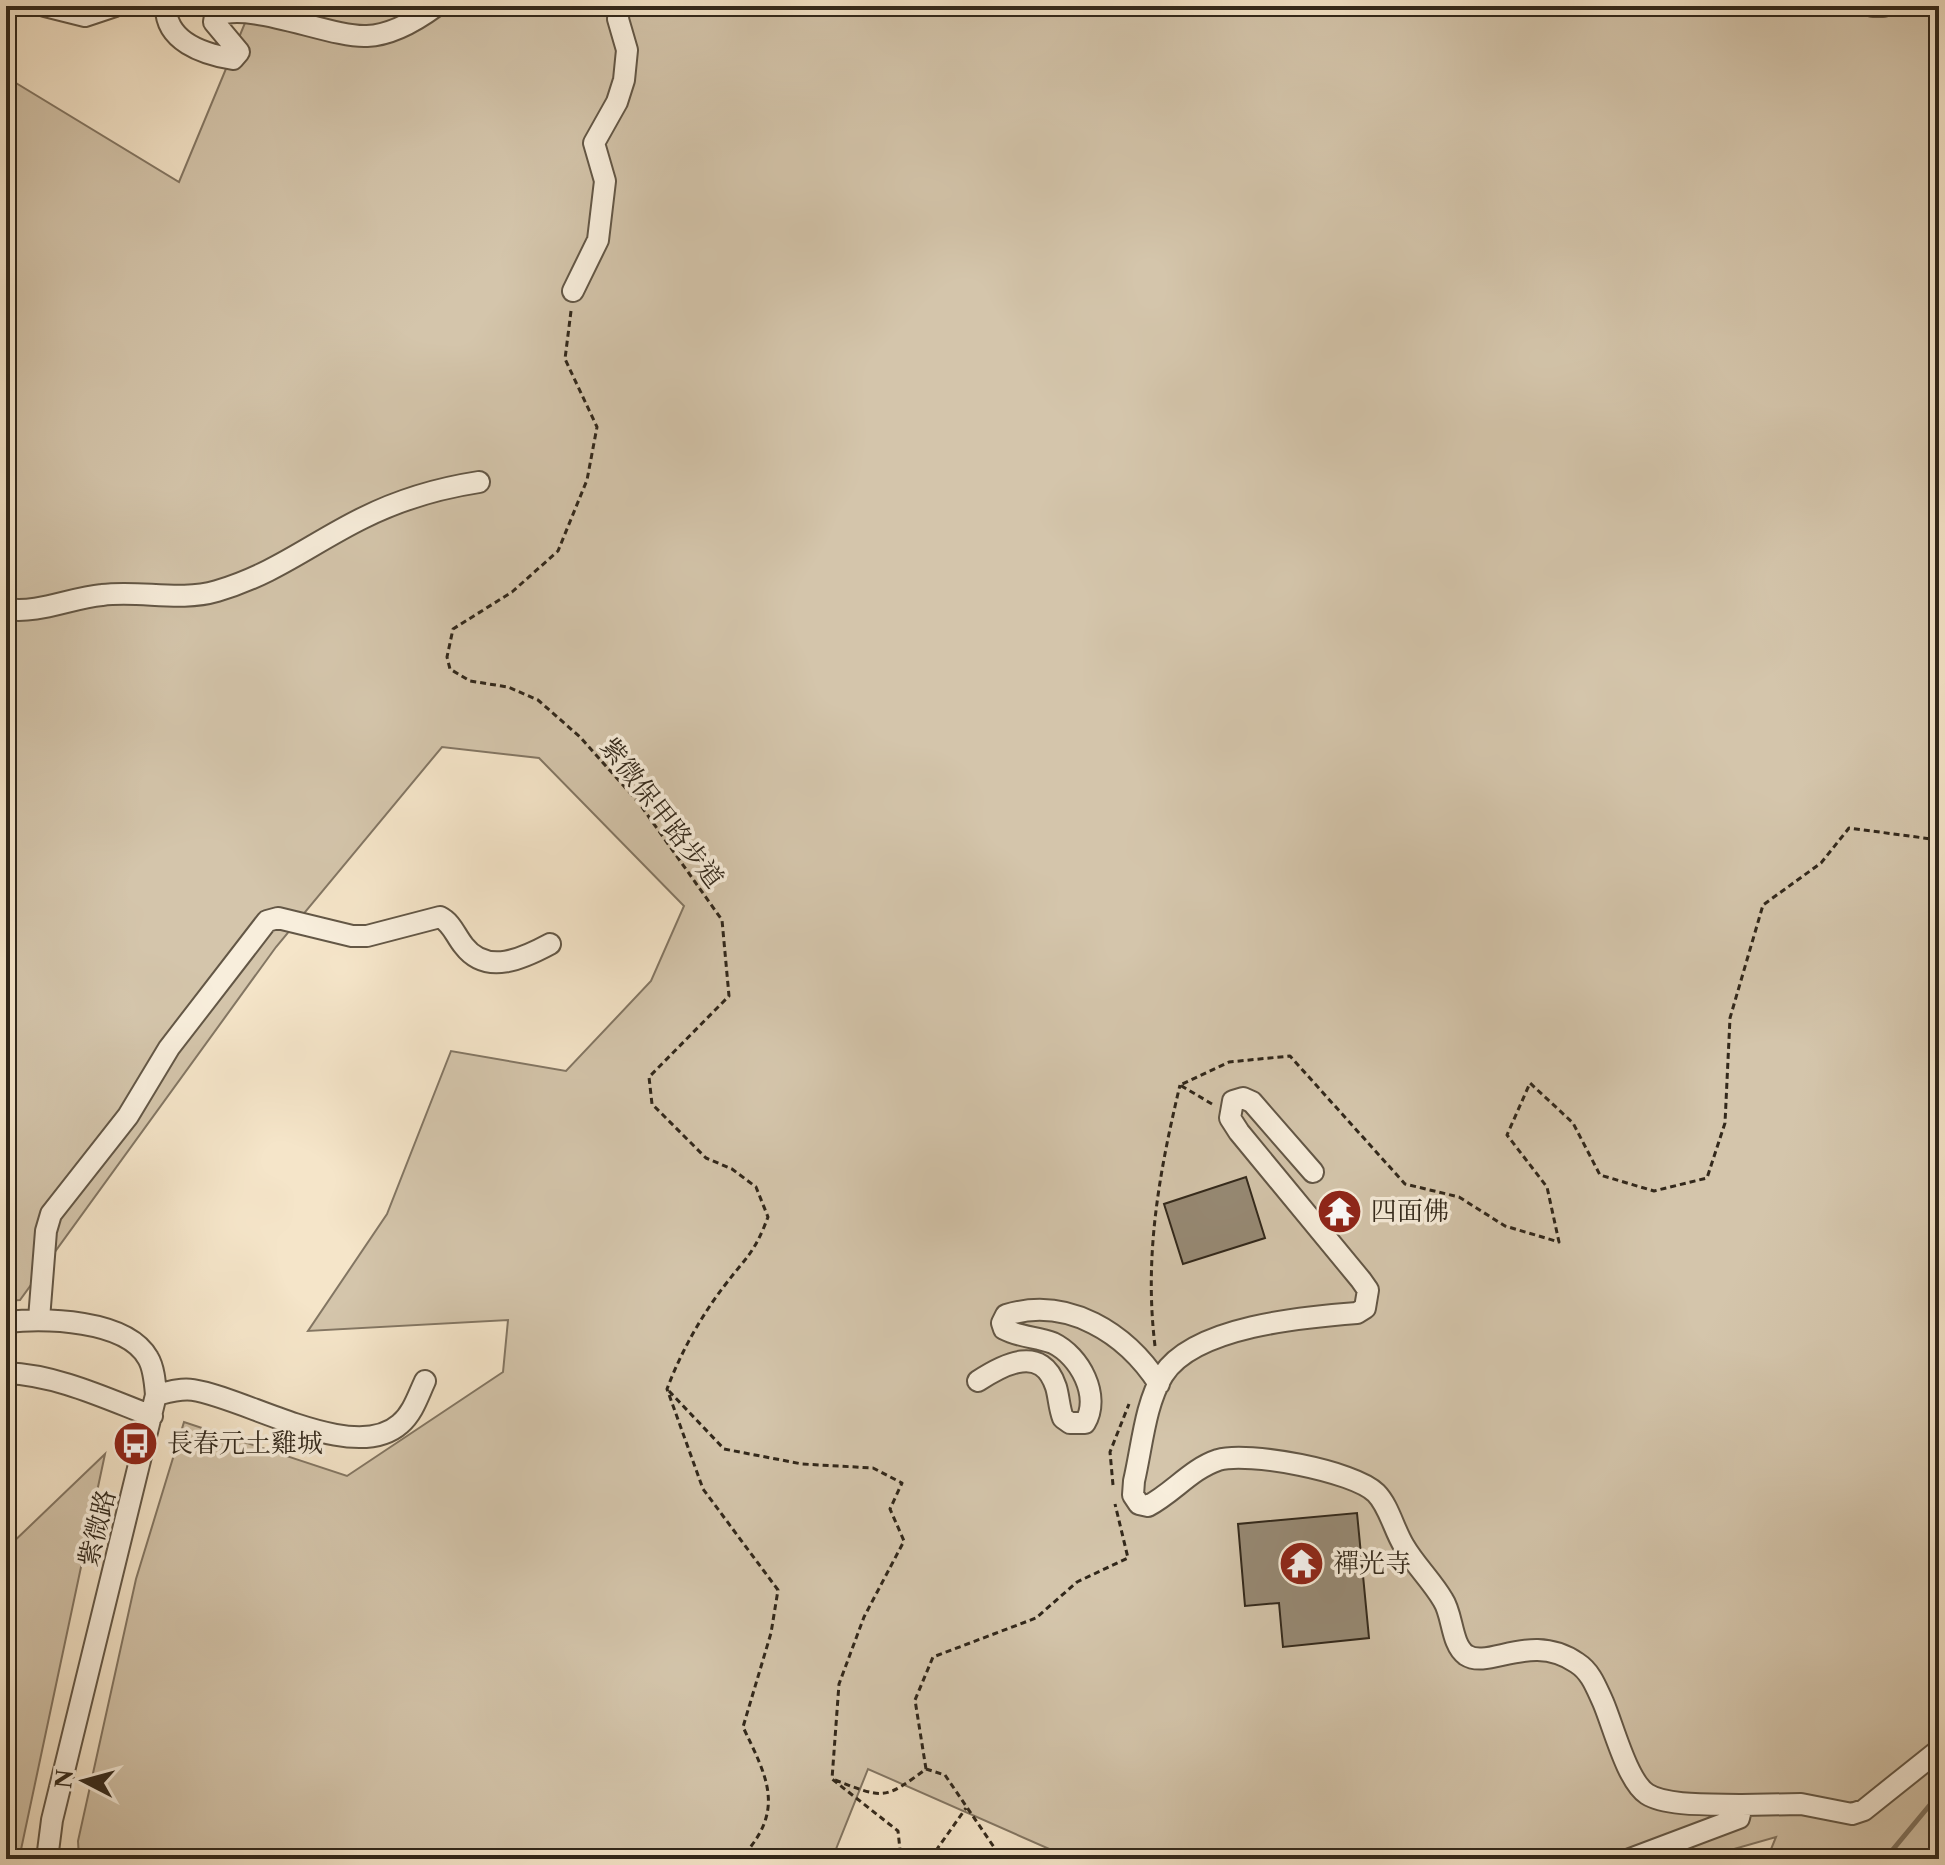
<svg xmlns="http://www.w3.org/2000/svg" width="1945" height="1865" font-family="'Libre Caslon Text','Noto Serif TC',serif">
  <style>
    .green { fill: #d4c5ab; stroke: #837663; stroke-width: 2 }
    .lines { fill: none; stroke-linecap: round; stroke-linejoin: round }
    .stream { stroke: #7f7360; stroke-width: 5 }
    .building { fill: #978a75; stroke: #32281b; stroke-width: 2 }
    .minor-casing { stroke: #635746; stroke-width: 24 }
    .path { stroke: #32281b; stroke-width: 3; stroke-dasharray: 6 4; stroke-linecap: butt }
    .minor { stroke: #f8eedc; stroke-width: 20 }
    .labels { text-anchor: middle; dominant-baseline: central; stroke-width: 7; stroke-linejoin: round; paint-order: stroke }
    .street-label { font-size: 26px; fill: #32281b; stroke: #f8eedc }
    .poi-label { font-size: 26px; fill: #32281b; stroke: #f8eedc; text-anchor: start }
  </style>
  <rect width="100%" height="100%" fill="#f5e5c9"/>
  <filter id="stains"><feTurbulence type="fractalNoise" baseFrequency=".0025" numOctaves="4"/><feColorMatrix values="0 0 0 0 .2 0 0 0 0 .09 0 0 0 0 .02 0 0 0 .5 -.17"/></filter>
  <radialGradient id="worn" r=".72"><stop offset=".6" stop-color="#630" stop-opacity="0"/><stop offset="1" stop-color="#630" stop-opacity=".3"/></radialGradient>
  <path class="green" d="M252 6H1939V1859H1767L1776 1837 1699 1859H1072L868 1769 832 1859H79L78 1841 136 1579 184 1422 347 1476 503 1372 508 1320 308 1331 387 1214 451 1051 566 1071 651 981 684 906 539 758 442 747 276 947 20 1300 6 1301V77L179 182Z
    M105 1454 19 1859H6V1549Z"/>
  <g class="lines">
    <path class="stream" d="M1885 1859 1939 1794"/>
  </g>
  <path class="building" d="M1246 1177 1265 1238 1183 1264 1164 1204Z
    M1339 1198 1353 1210 1341 1224 1327 1212Z
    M1357 1513 1369 1638 1283 1647 1279 1603 1245 1606 1238 1524Z"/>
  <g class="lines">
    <defs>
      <path id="minor" d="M45 6 85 16 115 6
        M166 6C165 41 203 54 233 59L239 52 214 22 215 16C250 0 330 38 367 36 392 35 417 20 436 6
        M1873 6H1883
        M573 291 598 240 605 181 594 143 617 102 624 80 627 50 618 19 619 6
        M6 609C38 614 70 598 102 595 140 590 180 602 217 591 275 574 312 543 363 518 399 500 440 488 479 482
        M1313 1172 1252 1102 1243 1098 1233 1101 1230 1118 1239 1132 1361 1280 1368 1290 1365 1308 1357 1313C1305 1317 1194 1326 1163 1375 1145 1404 1142 1447 1134 1481L1133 1495 1139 1504 1148 1506C1173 1493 1191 1469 1218 1460 1248 1451 1354 1471 1376 1493 1389 1506 1394 1530 1404 1546 1415 1565 1432 1581 1443 1600 1453 1615 1451 1644 1466 1655 1489 1670 1531 1631 1577 1663 1591 1672 1596 1687 1603 1702 1613 1725 1627 1781 1647 1794 1667 1807 1718 1804 1742 1805
        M39 1319 46 1231 51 1214 128 1116 169 1048 267 921 278 918 352 936H367L440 917C452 923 455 935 464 946 487 976 524 958 550 944
        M6 1322C44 1318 126 1319 148 1358 154 1368 155 1383 156 1395L52 1820 47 1859
        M6 1373C57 1375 105 1398 152 1416
        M978 1381C1004 1364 1042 1344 1056 1387 1059 1397 1059 1408 1063 1418L1070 1423H1085C1101 1396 1080 1356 1053 1343 1037 1337 1019 1337 1004 1329L1002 1323 1006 1315C1068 1296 1126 1333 1159 1384
        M156 1395C168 1392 181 1388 193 1390 246 1398 354 1465 400 1424 413 1413 418 1396 425 1381
        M1630 1859 1739 1818 1742 1805 1801 1804 1852 1814 1864 1810 1939 1750"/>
    </defs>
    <use href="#minor" class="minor-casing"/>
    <path class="path" d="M571 311 565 359 597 427 587 480 558 551 512 592 453 629 447 657 450 669 470 681 508 687 538 700 580 737 639 803 722 920 729 996 649 1077 652 1104 706 1158 732 1169 756 1187 768 1217C754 1254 747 1256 725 1285 701 1316 681 1352 667 1389L703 1489 778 1590 771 1633 743 1727C768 1779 786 1811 740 1859
      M1212 1104 1180 1085 1229 1062 1290 1056 1405 1184 1459 1197 1505 1226 1559 1242 1547 1187 1507 1135 1530 1083 1573 1123 1600 1175 1654 1191 1707 1178 1725 1123 1730 1018 1763 905 1821 863 1849 828 1939 840
      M1155 1346C1144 1256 1159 1173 1180 1085
      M669 1391 724 1449 802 1464 873 1468 902 1483 890 1509 904 1541 864 1617 839 1684 832 1779 898 1831 901 1859
      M1113 1485 1110 1452 1129 1404
      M926 1769 915 1700 933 1657 1036 1618 1077 1582 1128 1558 1115 1504
      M835 1780C884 1799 884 1800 926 1769L945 1775 1002 1859
      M930 1859 966 1808"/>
    <use href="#minor" class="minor"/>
  </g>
  <defs>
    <symbol id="temple-disc" viewBox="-11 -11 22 22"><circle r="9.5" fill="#8f2418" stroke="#f8eedc"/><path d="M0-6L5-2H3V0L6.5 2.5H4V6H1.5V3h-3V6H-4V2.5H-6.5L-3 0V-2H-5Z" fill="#fff"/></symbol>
    <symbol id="bus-disc" viewBox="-11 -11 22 22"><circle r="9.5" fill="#8f2418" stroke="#f8eedc"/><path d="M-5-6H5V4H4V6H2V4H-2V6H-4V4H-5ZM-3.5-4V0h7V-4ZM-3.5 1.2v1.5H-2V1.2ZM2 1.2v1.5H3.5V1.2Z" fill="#fff"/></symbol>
  </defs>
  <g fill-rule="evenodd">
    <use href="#temple-disc" x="1314" y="1186" width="51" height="51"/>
    <use href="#bus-disc" x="110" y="1418" width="51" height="51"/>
    <use href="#temple-disc" x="1276" y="1538" width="51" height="51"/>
  </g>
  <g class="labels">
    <g class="street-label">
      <text transform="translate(662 813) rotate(52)">紫微保甲路步道</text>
      <text transform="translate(97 1528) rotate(-76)">紫微路</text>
    </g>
    <g class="poi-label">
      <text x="1371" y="1211">四面佛</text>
      <text x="167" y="1443">長春元土雞城</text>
      <text x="1333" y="1563">禪光寺</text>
    </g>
  </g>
  <rect width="1945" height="1865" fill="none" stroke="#f5e5c9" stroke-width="32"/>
  <rect x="8" y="8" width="1929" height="1849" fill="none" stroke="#32281b" stroke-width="4"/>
  <rect x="16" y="16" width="1913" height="1833" fill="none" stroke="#32281b" stroke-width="2"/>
  <g transform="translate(84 1781) rotate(276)" stroke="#f8eedc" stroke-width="6" paint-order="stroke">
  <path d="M0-6L14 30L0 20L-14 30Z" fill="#32281b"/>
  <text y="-12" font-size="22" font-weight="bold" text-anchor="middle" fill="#32281b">N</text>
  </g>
  <rect width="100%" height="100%" filter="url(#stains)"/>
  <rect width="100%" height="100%" fill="url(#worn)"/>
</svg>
